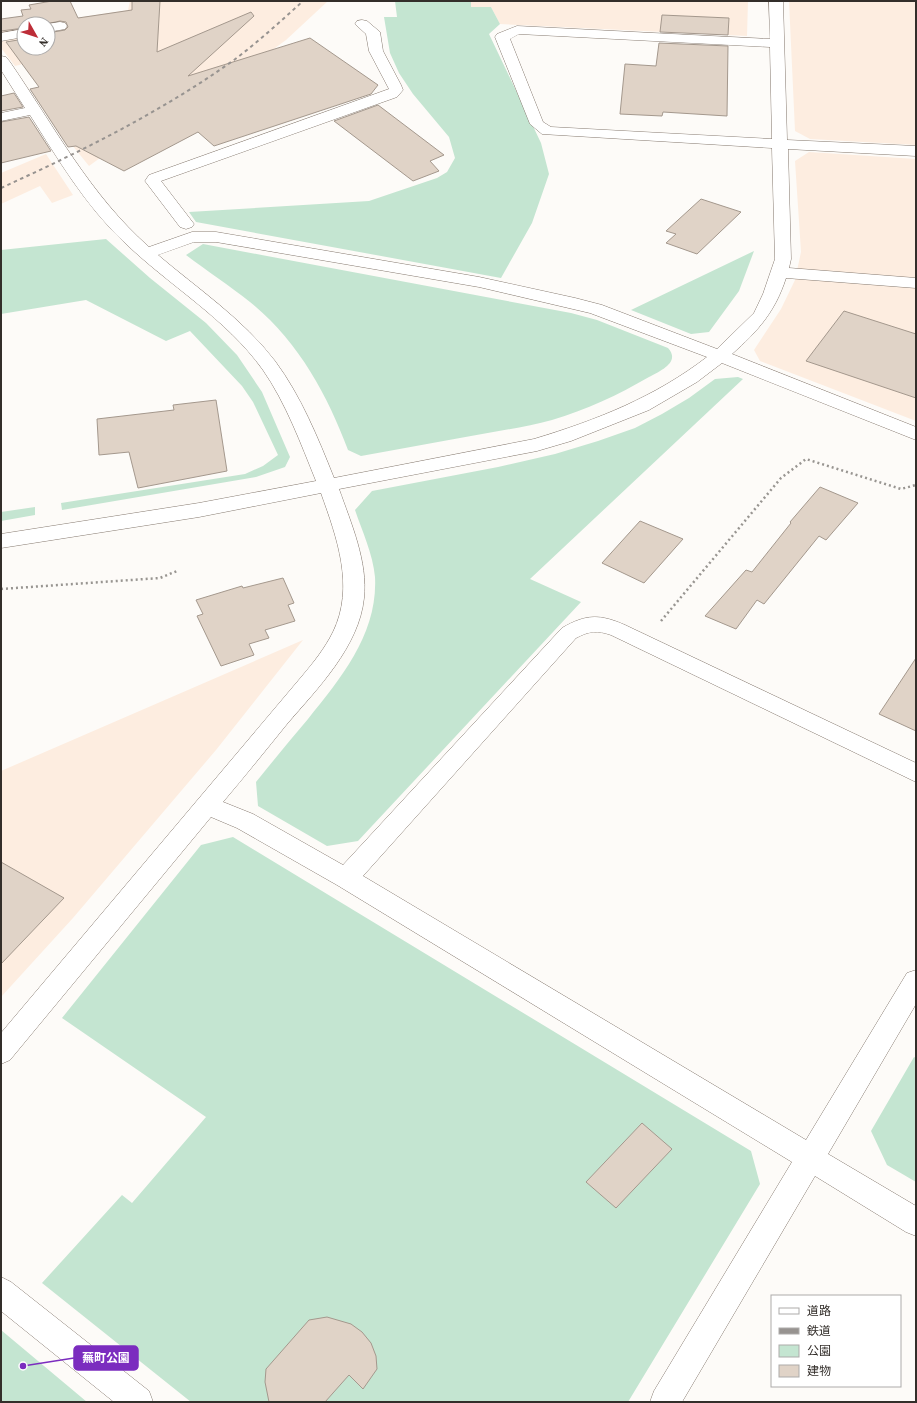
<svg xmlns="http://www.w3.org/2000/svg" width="917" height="1403" font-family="'Source Serif 4','Noto Sans JP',serif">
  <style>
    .built { fill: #fdede0 }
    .green { fill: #c4e5d1 }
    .building { fill: #e0d3c7; stroke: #a4988d }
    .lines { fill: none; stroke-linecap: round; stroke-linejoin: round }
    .minor-casing { stroke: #867a70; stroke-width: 1 }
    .path { stroke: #989591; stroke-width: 2.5; stroke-dasharray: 2 3; stroke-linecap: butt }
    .minor { fill: #fff; fill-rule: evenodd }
    .rail { stroke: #979390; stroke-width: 2; stroke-dasharray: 3.5 3.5; stroke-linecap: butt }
    .leader { fill: none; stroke: #7b2cbf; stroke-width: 1.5 }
    .callout-dot { fill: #7b2cbf; stroke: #fff; stroke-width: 1.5 }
    .callout { fill: #7b2cbf; stroke: #7b2cbf; stroke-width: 1.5 }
    .callout-label { font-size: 12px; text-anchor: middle; font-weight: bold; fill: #fff }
  </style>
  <rect width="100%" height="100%" fill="#fdfbf8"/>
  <path class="built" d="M130 1H328L286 40 253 64 111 150 89 166 68 140 61 55 15 66 1 48V29L24 26V48H48V24H36L128 10Z
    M471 1H748L747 36 500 24 491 7H471Z
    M789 1H916V145L810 139 795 131Z
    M809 152 916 159V421L760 361 754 350 781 309 795 280 801 252 795 161Z
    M46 154 73 195 52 203 40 186 1 204V173Z
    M303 640 216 750 73 918 1 997V771Z"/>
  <path class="green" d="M395 1H471V7H491L500 24 489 34 541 143 549 174 532 223 501 278 196 222 189 212 369 201 437 178 447 172 455 158 449 137 413 94 399 73 390 53 384 17H397Z
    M106 239 150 278 206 323 237 355 262 392 290 457 285 467 256 477 62 510 61 503 245 474 263 466 278 455 253 402 242 386 190 331 166 341 86 300 1 314V250Z
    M203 244 571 313 597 320 668 348C681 362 660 371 649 377 618 395 586 410 552 420 526 427 498 431 471 436 434 443 398 449 361 456L348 450C327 394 298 341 250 302 230 286 207 271 186 255Z
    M754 251 739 291 709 332 691 334 631 310Z
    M738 377 743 379 530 579 581 602 358 841 327 846 258 806 256 782C273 761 290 740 308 719 342 677 378 633 375 577 373 554 362 531 355 510L372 491 498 467 555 454 598 441 635 428 662 414 689 398 715 379Z
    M35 507V515L1 521V512Z
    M233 837 751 1151 760 1184 628 1402H191L42 1283 122 1195 132 1203 206 1117 62 1018 201 845Z
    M914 1057 916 1058V1182L887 1165 871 1131Z
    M1 1330 87 1402H1Z"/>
  <path class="building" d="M52 1H70L78 18 132 10V1H160L157 52 251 12 254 16 188 76 310 38 378 85 371 94 214 146 198 132 124 171 76 146 68 147 30 89 39 87 6 42 24 39V48H48V33L65 30 68 27 66 22 60 21 46 24H24V28L1 31V19L23 16 21 10 31 9 29 5Z
    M662 15 729 18 728 35 660 32Z
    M659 43 728 46 727 116 663 112 662 116 620 114 625 64 656 66Z
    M14 93 23 107 1 111V96Z
    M378 105 444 155 430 161 439 171 413 181 334 121Z
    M29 117 51 151 1 163V122Z
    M701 199 741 212 697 254 666 243 676 234 666 231Z
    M844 311 916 334V398L806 361Z
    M216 400 227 471 138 488 129 452 99 455 97 419 174 410 173 405Z
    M820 487 858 503 826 540 819 536 764 604 757 600 736 629 705 616 746 570 752 572 791 523 790 522Z
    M640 521 683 539 644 583 602 563Z
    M283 578 294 603 288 605 295 621 265 630 269 638 249 644 254 655 221 666 197 616 203 614 196 600 242 586 243 588Z
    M916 658V731L879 714Z
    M1 862 64 898 1 964Z
    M642 1123 672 1149 616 1208 586 1182Z
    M327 1317 351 1324 362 1332 371 1343 376 1356 377 1369 363 1389 349 1375 325 1402H269L265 1382 266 1369 309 1320Z"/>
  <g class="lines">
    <defs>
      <path id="minor" d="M769 1H783L787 140 916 146V156L788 149 791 259 789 268 916 278V288L786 278C775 312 758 331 732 354L916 427V440L722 363 697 382 649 410 571 441 537 451 339 489C351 523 368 562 364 598 359 647 317 689 287 724 266 750 245 776 223 802L253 814 343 865 562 628C586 614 600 614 625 625L916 763V782L611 635C597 630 589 631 576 638L363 876 806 1140 907 973 916 970V1004L828 1154 916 1206V1236L906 1232 815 1176 682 1402H650L654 1391 792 1162 337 885 237 828 211 817 10 1060 1 1064V1033L303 675C314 662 325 648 333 632 355 587 337 538 321 493L199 517 1 548V534L199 503 316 481C301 444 286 403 263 370 226 318 168 285 123 241 85 205 58 159 30 115L1 121V113L25 108 1 70V56L6 57 10 62C54 126 90 195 149 247L192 232H216L479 277 575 298 602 305 717 349 754 313 763 294 775 259 772 148 542 134 530 124 495 37 497 34 517 26 770 39ZM519 34 770 47 772 139 551 127 543 122 510 39ZM194 242H216L479 287 590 313 707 357C655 397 597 420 534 439L334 478C318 438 301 396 275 361 243 319 198 289 158 255Z
        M362 20 367 21 380 32 383 51 401 85 403 90 397 97 161 181 194 224 192 227 186 229 180 227 145 181 149 175 389 89 369 51 366 34 355 24 357 21Z
        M60 22 65 23 67 26 65 29 48 32V24Z
        M24 29V37L1 41V33Z
        M1 1277 11 1282 149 1391 153 1402H114L1 1311Z"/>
    </defs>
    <use href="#minor" class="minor-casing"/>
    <path class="path" d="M1 589 160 578 177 571
      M661 621 781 478 806 459 901 489 916 485"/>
    <use href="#minor" class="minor"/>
    <path class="rail" d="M1 188C82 151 161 112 234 60 258 42 281 21 303 1"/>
  </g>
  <path class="leader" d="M23 1366L74 1358"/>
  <circle class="callout-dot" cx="23" cy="1366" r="4"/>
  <rect class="callout" x="74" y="1346" width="64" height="24" rx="4"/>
  <g class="callout-label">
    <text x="106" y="1362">蕪町公園</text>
  </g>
  <rect width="917" height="1403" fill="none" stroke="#332e2a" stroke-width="4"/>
  <rect x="771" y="1295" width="130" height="92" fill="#ffffff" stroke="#adabaa"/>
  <rect x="779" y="1308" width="20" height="6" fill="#ffffff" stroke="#adabaa"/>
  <text x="807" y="1315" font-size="12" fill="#332e2a">道路</text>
  <rect x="779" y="1328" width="20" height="6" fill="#979390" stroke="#adabaa"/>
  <text x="807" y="1335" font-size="12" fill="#332e2a">鉄道</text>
  <rect x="779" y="1345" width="20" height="12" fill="#c4e5d1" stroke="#adabaa"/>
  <text x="807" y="1355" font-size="12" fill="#332e2a">公園</text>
  <rect x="779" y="1365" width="20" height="12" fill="#e0d3c7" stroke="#adabaa"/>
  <text x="807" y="1375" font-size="12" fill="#332e2a">建物</text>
  <g transform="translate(36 36) rotate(129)"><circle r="19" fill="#ffffff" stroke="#adabaa"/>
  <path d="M0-3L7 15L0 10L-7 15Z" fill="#bd2d38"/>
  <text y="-6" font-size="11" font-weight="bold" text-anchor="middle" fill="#332e2a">N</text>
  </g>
</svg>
